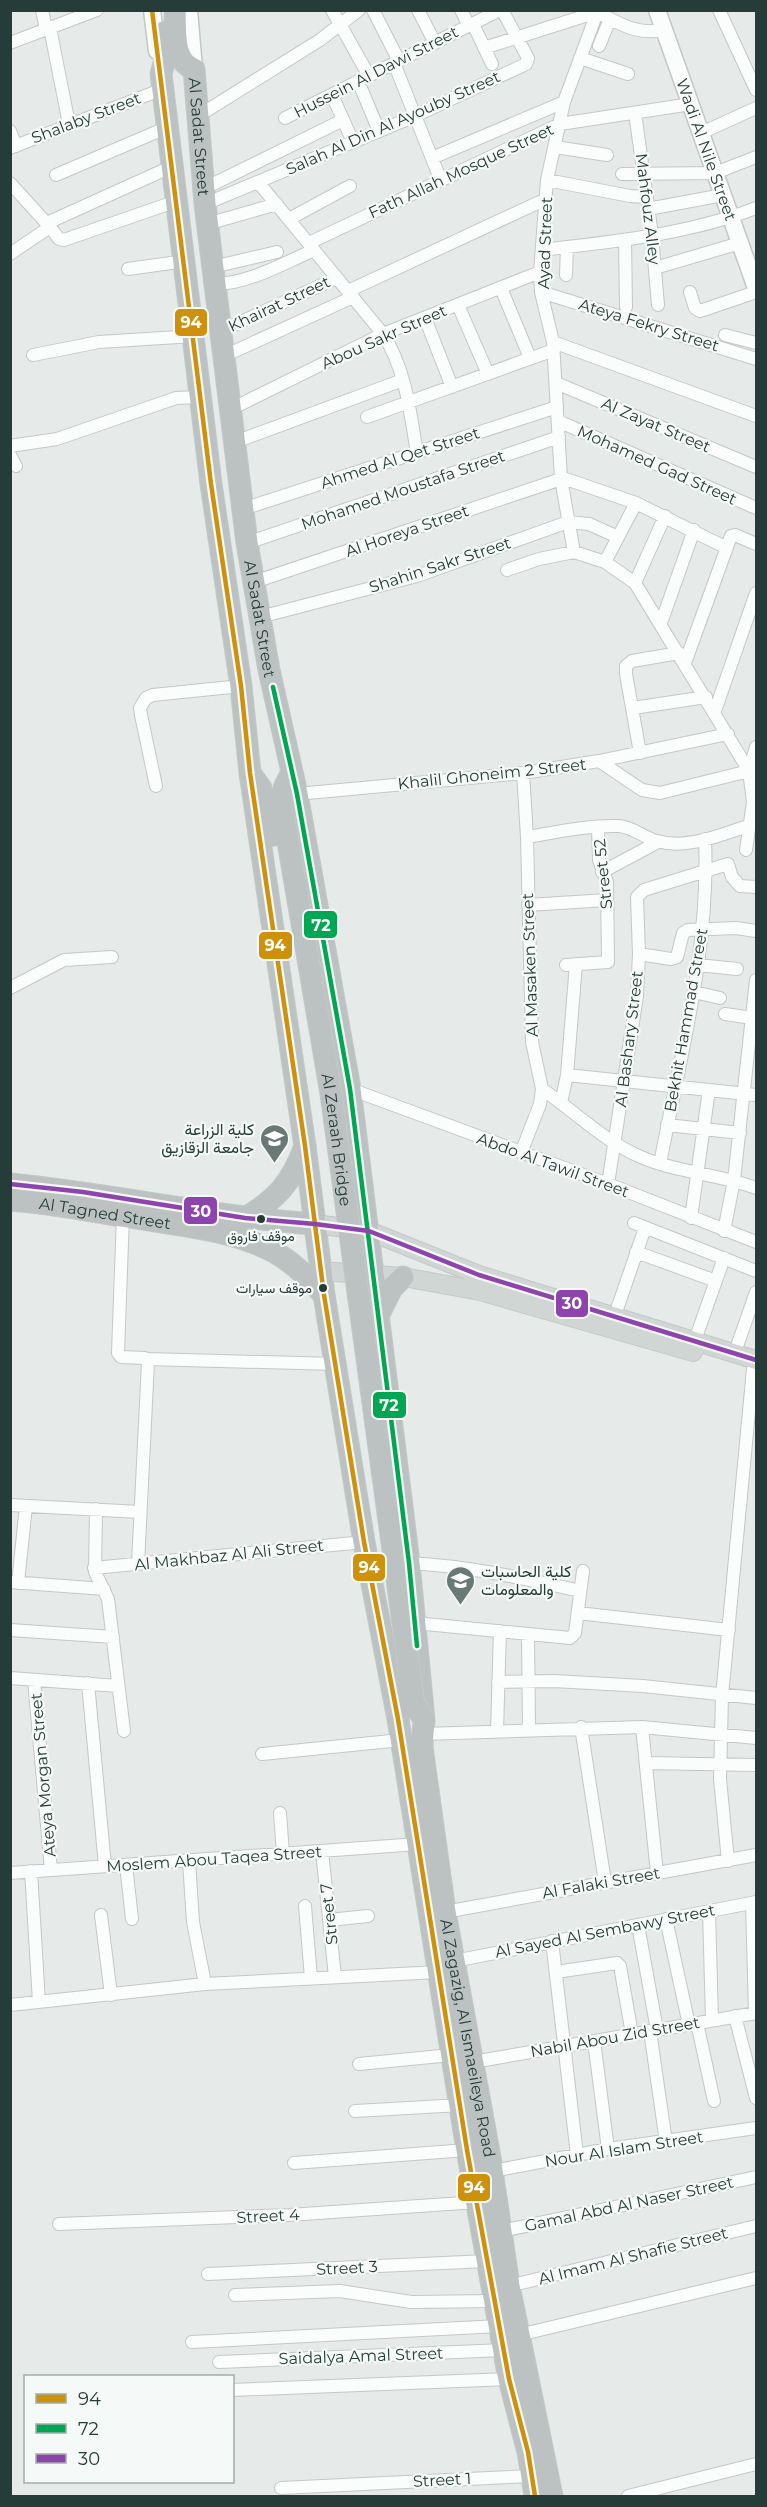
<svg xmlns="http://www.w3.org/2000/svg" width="767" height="2507" font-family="Montserrat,Vazirmatn,sans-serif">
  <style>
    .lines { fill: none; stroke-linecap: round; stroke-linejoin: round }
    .street-casing { stroke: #c3c8c6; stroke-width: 14 }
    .secondary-casing { stroke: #c2c8c6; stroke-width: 19 }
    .primary-casing { stroke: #c3c9c8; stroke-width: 20 }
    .highway-casing { stroke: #c3c9c8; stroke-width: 23 }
    .street { stroke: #fbfcfc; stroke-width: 12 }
    .secondary { stroke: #fbfcfc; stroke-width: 16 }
    .primary { stroke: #cfd6d4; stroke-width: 18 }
    .highway { stroke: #bcc2c1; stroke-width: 21 }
    .highway-bridge-casing { stroke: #c3c9c8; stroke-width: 23; stroke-linecap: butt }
    .highway-bridge { stroke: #bcc2c1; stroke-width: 21 }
    .bus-1-casing { stroke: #f5f9f7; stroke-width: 9 }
    .bus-2-casing { stroke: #f5f9f7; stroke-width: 9 }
    .bus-3-casing { stroke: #f5f9f7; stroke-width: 9 }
    .bus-1 { stroke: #cd910b; stroke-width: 4.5 }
    .bus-2 { stroke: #00a651; stroke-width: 4.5 }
    .bus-3 { stroke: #8e44ad; stroke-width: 4.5 }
    .bus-dot { fill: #263c38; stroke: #f5f9f7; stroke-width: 2 }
    .labels { text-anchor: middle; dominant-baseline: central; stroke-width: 4.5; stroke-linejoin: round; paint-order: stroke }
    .bus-label { font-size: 14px; fill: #263c38; stroke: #f5f9f7 }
    .street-label { font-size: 16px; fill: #263c38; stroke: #f5f9f7 }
    .poi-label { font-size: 16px; fill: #263c38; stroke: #f5f9f7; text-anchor: end }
    .line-badge { stroke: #f5f9f7; stroke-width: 2 }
    .badge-label { font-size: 16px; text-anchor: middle; font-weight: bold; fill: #fff }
  </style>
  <rect width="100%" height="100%" fill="#e6ebe9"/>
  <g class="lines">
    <defs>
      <path id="street" d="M42 10 46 29
        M332 10 369 76
        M373 10 399 61
        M418 10 435 43
        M461 10 469 26
        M719 10 756 90
        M473 24 492 64
        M50 28 69 124
        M10 43 97 10
        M599 46 610 19
        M484 48 597 12C621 24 635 35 664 30
        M580 58 628 74
        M394 63 441 181
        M358 81 379 131
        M332 95 353 142
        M635 113 652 235 658 305
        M198 116 320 40 359 10
        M285 118 500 10
        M10 131 16 146
        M701 133 756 108
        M555 147 607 155
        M10 148 163 89
        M432 158 564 102
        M622 174 715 173 756 157
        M56 175 168 127
        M547 180 630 196 647 197
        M258 182 383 334C406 370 410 412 417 453
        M10 183 50 227
        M203 189 343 120
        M205 204 415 116 526 64 528 58 502 10
        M648 209 723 195
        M289 219 350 186
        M47 223 173 166
        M207 224 277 204
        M625 240 626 307
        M309 243 560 124 691 104
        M542 250C613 242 689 234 756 208
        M10 254 50 227 59 239 64 240 177 201
        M213 267 277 252
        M655 268 740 243
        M128 269 185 261
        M566 275 567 247
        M215 284C248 284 284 263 314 250
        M501 288 530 358
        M348 291 546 199
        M541 292 756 359
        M690 292 695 308 700 311 756 292
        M458 305 488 374
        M425 318 452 387
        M221 331 337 278
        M725 335 756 343
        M553 342 756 416
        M33 355 99 342 194 336
        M224 356 353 297
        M556 383 756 467
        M231 409 383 334 540 272
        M367 417 554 350
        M558 421 756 508
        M235 442 403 380
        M10 446 57 439 176 398 200 397
        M10 455 16 466
        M560 477 636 503 725 547
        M243 509 557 407
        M247 543 559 437
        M574 552 561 479 553 342 541 292 540 272 547 180 564 102 598 10
        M605 562 636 503
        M507 570 539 559 574 552 605 562 635 583 749 771 753 802 746 850
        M254 582 561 479
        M635 583 665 516
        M260 617 417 576 568 522 589 524 618 537
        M661 623 694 530
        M685 663 731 536 735 535 756 544
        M633 708 706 697
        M715 711 756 593
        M640 753 626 674V666L632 661 679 653
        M599 761 728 734
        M156 786 141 715 140 708 146 698 153 695 241 686
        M297 794 523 773 599 761 642 790 660 793 749 771 756 747
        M527 837C557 832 588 825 619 826 633 827 644 838 657 841 688 850 722 834 751 825
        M602 872 658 842
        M528 905 607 900
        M639 954 671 959 677 957 683 933 688 930 736 928 756 931
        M566 965 608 962 607 882 599 860 598 827
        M698 965 737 969
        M10 988 64 960 112 957
        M694 992 720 998
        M725 1014 752 1018
        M567 1075 756 1095
        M350 1089 608 1184 756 1242
        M542 1089C574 1111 605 1142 641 1157 675 1172 719 1174 756 1188
        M561 1103 567 1075 576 964
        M667 1125 740 1133
        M521 1153 540 1104 542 1089 532 1042 527 837 523 773
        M660 1164C680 1057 710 949 705 839
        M608 1184 637 996 639 954 637 897 644 890 728 864 732 877 740 886 756 887
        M123 1216 118 1353 121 1357 145 1358 148 1362 138 1564
        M691 1218 709 1090
        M634 1223 756 1271
        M724 1231 734 1180 756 980
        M636 1252 716 1281
        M615 1315 645 1228
        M695 1340 724 1258
        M735 1352 756 1292
        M147 1359 336 1364
        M10 1505 140 1512
        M96 1509 95 1572 108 1599 124 1731
        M409 1563C468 1566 523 1578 580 1591
        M94 1568 364 1542
        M10 1582 104 1589
        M18 1583 26 1506
        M578 1613 729 1630
        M415 1623 570 1638 575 1633 583 1571
        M10 1630 113 1637
        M528 1634 529 1730
        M10 1678 118 1686
        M34 1680 51 1870
        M498 1682 554 1681 643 1686 756 1698
        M88 1683 105 1866
        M581 1727 605 1882
        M642 1727 657 1873
        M497 1731 500 1631
        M423 1734 642 1727 756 1738
        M262 1754 401 1740
        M646 1763 756 1765
        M280 1813 283 1854
        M322 1851 335 1977
        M189 1861 193 1922 205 1984
        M728 1861 720 1779 722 1696 753 1369
        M126 1865 132 1919
        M31 1871 39 2002
        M10 1873 418 1844
        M752 1903 755 2013
        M305 1906 311 1978
        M709 1911 712 2020
        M445 1912 756 1855
        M101 1915 111 1995
        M666 1919 689 2025
        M329 1920 368 1916
        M638 1925 657 2030
        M552 1941 577 2155
        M454 1961 756 1902
        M556 1972 617 1963 620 1966 632 2034
        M10 2005 205 1984 439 1972
        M735 2016 756 2098
        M697 2023 714 2101
        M650 2031 666 2142
        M594 2041 608 2149
        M473 2062 756 2013
        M359 2064 451 2055
        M355 2111 461 2105
        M294 2163 467 2150
        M493 2171 608 2149 756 2128
        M59 2224 289 2215 477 2202
        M502 2231 756 2177
        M208 2274 487 2261
        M509 2286 756 2226
        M235 2295 340 2291 411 2302 494 2301
        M519 2335 756 2278
        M192 2342 499 2326
        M219 2362 504 2350
        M232 2390 509 2379
        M281 2488 531 2476
        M628 2496 756 2464"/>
      <g id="secondary">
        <path d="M152 10 157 51"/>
        <path d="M189 10 194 69"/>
        <path id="s1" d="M657 10 756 288"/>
      </g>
      <path id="primary" d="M315 1224 369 1231 479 1275 756 1360
        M321 1271 403 1277 480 1291 693 1352"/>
      <g id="highway">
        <path id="s2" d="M175 10C176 30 172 61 194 69L205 204 247 543 269 670 297 794 350 1089 409 1563 424 1720 422 1747 445 1912 490 2157 509 2286 552 2496"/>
        <path d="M164 32 166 56 161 74 211 484 241 686 250 773 305 1146 324 1295 364 1542 398 1719 467 2150 509 2379 528 2452 535 2496"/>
        <path d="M10 1184C112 1194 212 1217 315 1224"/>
        <path id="s3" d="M10 1200C51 1203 89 1211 129 1217 177 1225 232 1229 276 1253 295 1264 309 1279 324 1295"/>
        <path d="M245 1218C277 1199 292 1182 305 1146"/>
        <path d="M379 1314 392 1288 403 1277"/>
      </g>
    </defs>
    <use href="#street" class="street-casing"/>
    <use href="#secondary" class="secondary-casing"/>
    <use href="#primary" class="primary-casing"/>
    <use href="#highway" class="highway-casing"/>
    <use href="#street" class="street"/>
    <use href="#secondary" class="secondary"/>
    <use href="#primary" class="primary"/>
    <use href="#highway" class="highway"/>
    <defs>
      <g id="highway-bridge">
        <path id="s4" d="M292 772 284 788V818L331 1094 412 1690 413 1701 424 1720"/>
        <path d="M250 773 261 788 273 836"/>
        <path d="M398 1719 402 1702 399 1683"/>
      </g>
    </defs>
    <use href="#highway-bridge" class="highway-bridge-casing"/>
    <use href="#highway-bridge" class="highway-bridge"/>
    <defs>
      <path id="bus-1" d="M152 10 211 484 241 686 250 773 305 1146 324 1295 364 1542 398 1719 467 2150 509 2379 528 2452 535 2496"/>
      <path id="bus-2" d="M273 687 297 794 350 1089 409 1563 417 1646"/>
      <path id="bus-3" d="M10 1184 83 1192 245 1218 315 1224 369 1231 479 1275 756 1360"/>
    </defs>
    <use href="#bus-1" class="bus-1-casing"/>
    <use href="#bus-2" class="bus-2-casing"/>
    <use href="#bus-3" class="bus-3-casing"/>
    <use href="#bus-1" class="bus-1"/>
    <use href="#bus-2" class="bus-2"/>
    <use href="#bus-3" class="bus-3"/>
  </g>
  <defs>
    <symbol id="school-pin" viewBox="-11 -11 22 30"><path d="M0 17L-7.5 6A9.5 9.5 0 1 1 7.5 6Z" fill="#697976" stroke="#f5f9f7"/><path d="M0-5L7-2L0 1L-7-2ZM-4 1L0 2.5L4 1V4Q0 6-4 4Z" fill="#fff"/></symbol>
    <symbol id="university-pin" viewBox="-11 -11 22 30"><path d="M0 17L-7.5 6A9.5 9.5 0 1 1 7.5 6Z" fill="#697976" stroke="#f5f9f7"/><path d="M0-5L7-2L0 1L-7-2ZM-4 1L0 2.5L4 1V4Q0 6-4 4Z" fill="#fff"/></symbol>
  </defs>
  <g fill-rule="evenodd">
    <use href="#school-pin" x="258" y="1122" width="33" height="45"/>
    <use href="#university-pin" x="444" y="1564" width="33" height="45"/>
  </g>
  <g class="bus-dot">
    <circle cx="261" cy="1219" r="5"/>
    <circle cx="323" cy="1288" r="5"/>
  </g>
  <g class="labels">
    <g class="bus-label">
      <text x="261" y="1236">موقف فاروق</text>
      <text x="312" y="1288" text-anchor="end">موقف سيارات</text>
    </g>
    <g class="street-label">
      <text transform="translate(376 72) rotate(-27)">Hussein Al Dawi Street</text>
      <text transform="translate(86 118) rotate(-21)">Shalaby Street</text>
      <text transform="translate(393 123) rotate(-24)">Salah Al Din Al Ayouby Street</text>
      <text stroke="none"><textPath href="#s2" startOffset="134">Al Sadat Street</textPath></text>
      <text stroke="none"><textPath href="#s1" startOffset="148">Wadi Al Nile Street</textPath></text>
      <text transform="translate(461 171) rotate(-25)">Fath Allah Mosque Street</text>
      <text transform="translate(648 209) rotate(83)">Mahfouz Alley</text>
      <text transform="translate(545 243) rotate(-88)">Ayad Street</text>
      <text transform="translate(279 304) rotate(-25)">Khairat Street</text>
      <text transform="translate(649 325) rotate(17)">Ateya Fekry Street</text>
      <text transform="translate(384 337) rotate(-24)">Abou Sakr Street</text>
      <text transform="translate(656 425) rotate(23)">Al Zayat Street</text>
      <text transform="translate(400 458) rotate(-18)">Ahmed Al Qet Street</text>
      <text transform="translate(657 465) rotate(24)">Mohamed Gad Street</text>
      <text transform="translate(403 490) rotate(-19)">Mohamed Moustafa Street</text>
      <text transform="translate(407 531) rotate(-19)">Al Horeya Street</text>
      <text transform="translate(440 565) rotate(-18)">Shahin Sakr Street</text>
      <text stroke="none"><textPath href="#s2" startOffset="620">Al Sadat Street</textPath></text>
      <text transform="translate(492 774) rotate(-6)">Khalil Ghoneim 2 Street</text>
      <text transform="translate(603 874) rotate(-96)">Street 52</text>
      <text transform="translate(530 965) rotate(-92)">Al Masaken Street</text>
      <text transform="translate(686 1020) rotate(-80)">Bekhit Hammad Street</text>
      <text transform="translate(629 1039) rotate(-83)">Al Bashary Street</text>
      <text stroke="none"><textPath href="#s4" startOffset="374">Al Zeraah Bridge</textPath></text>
      <text transform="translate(553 1165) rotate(20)">Abdo Al Tawil Street</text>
      <text stroke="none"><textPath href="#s3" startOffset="96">Al Tagned Street</textPath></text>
      <text transform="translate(229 1555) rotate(-6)">Al Makhbaz Al Ali Street</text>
      <text transform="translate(43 1775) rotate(-95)">Ateya Morgan Street</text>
      <text transform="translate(214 1859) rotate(-4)">Moslem Abou Taqea Street</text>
      <text transform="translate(601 1883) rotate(-10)">Al Falaki Street</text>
      <text transform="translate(329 1914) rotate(-96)">Street 7</text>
      <text transform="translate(605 1931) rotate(-11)">Al Sayed Al Sembawy Street</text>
      <text transform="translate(615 2037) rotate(-10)">Nabil Abou Zid Street</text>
      <text stroke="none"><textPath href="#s2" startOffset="2056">Al Zagazig, Al Ismaeileya Road</textPath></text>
      <text transform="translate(624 2149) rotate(-9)">Nour Al Islam Street</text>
      <text transform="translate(629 2204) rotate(-12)">Gamal Abd Al Naser Street</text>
      <text transform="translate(268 2216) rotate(-3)">Street 4</text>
      <text transform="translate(633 2256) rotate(-14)">Al Imam Al Shafie Street</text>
      <text transform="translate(347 2268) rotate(-3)">Street 3</text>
      <text transform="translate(361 2356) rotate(-2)">Saidalya Amal Street</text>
      <text transform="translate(442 2480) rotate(-3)">Street 1</text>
    </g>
    <g class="poi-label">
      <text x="254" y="1129">كلية الزراعة<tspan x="254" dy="18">جامعة الزقازيق</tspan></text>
      <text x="481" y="1571" text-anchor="start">كلية الحاسبات<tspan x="481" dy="18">والمعلومات</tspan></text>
    </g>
  </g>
  <g class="line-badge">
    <rect x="174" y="308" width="34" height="29" rx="6" fill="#cd910b"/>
    <rect x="303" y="910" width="35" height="29" rx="6" fill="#00a651"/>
    <rect x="258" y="931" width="35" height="29" rx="6" fill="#cd910b"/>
    <rect x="183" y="1196" width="35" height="29" rx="6" fill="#8e44ad"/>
    <rect x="555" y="1289" width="34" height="29" rx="6" fill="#8e44ad"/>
    <rect x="372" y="1391" width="35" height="28" rx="6" fill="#00a651"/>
    <rect x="352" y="1553" width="34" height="29" rx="6" fill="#cd910b"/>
    <rect x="457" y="2173" width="34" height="29" rx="6" fill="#cd910b"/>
  </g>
  <g class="badge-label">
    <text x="191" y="328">94</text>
    <text x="321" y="931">72</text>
    <text x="275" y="951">94</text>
    <text x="201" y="1217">30</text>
    <text x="572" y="1309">30</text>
    <text x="389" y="1411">72</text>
    <text x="369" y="1573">94</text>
    <text x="474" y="2193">94</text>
  </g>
  <rect width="767" height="2507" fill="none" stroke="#263c38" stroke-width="24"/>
  <rect x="24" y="2375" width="210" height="108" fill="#f5f9f7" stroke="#a2adab" stroke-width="1.5"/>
  <rect x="36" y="2394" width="30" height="9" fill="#cd910b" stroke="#a2adab" stroke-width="1.5"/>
  <text x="78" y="2405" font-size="18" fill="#263c38">94</text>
  <rect x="36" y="2424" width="30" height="9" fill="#00a651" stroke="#a2adab" stroke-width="1.5"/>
  <text x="78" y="2435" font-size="18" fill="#263c38">72</text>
  <rect x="36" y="2454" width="30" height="9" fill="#8e44ad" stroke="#a2adab" stroke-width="1.5"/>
  <text x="78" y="2465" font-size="18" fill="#263c38">30</text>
</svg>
